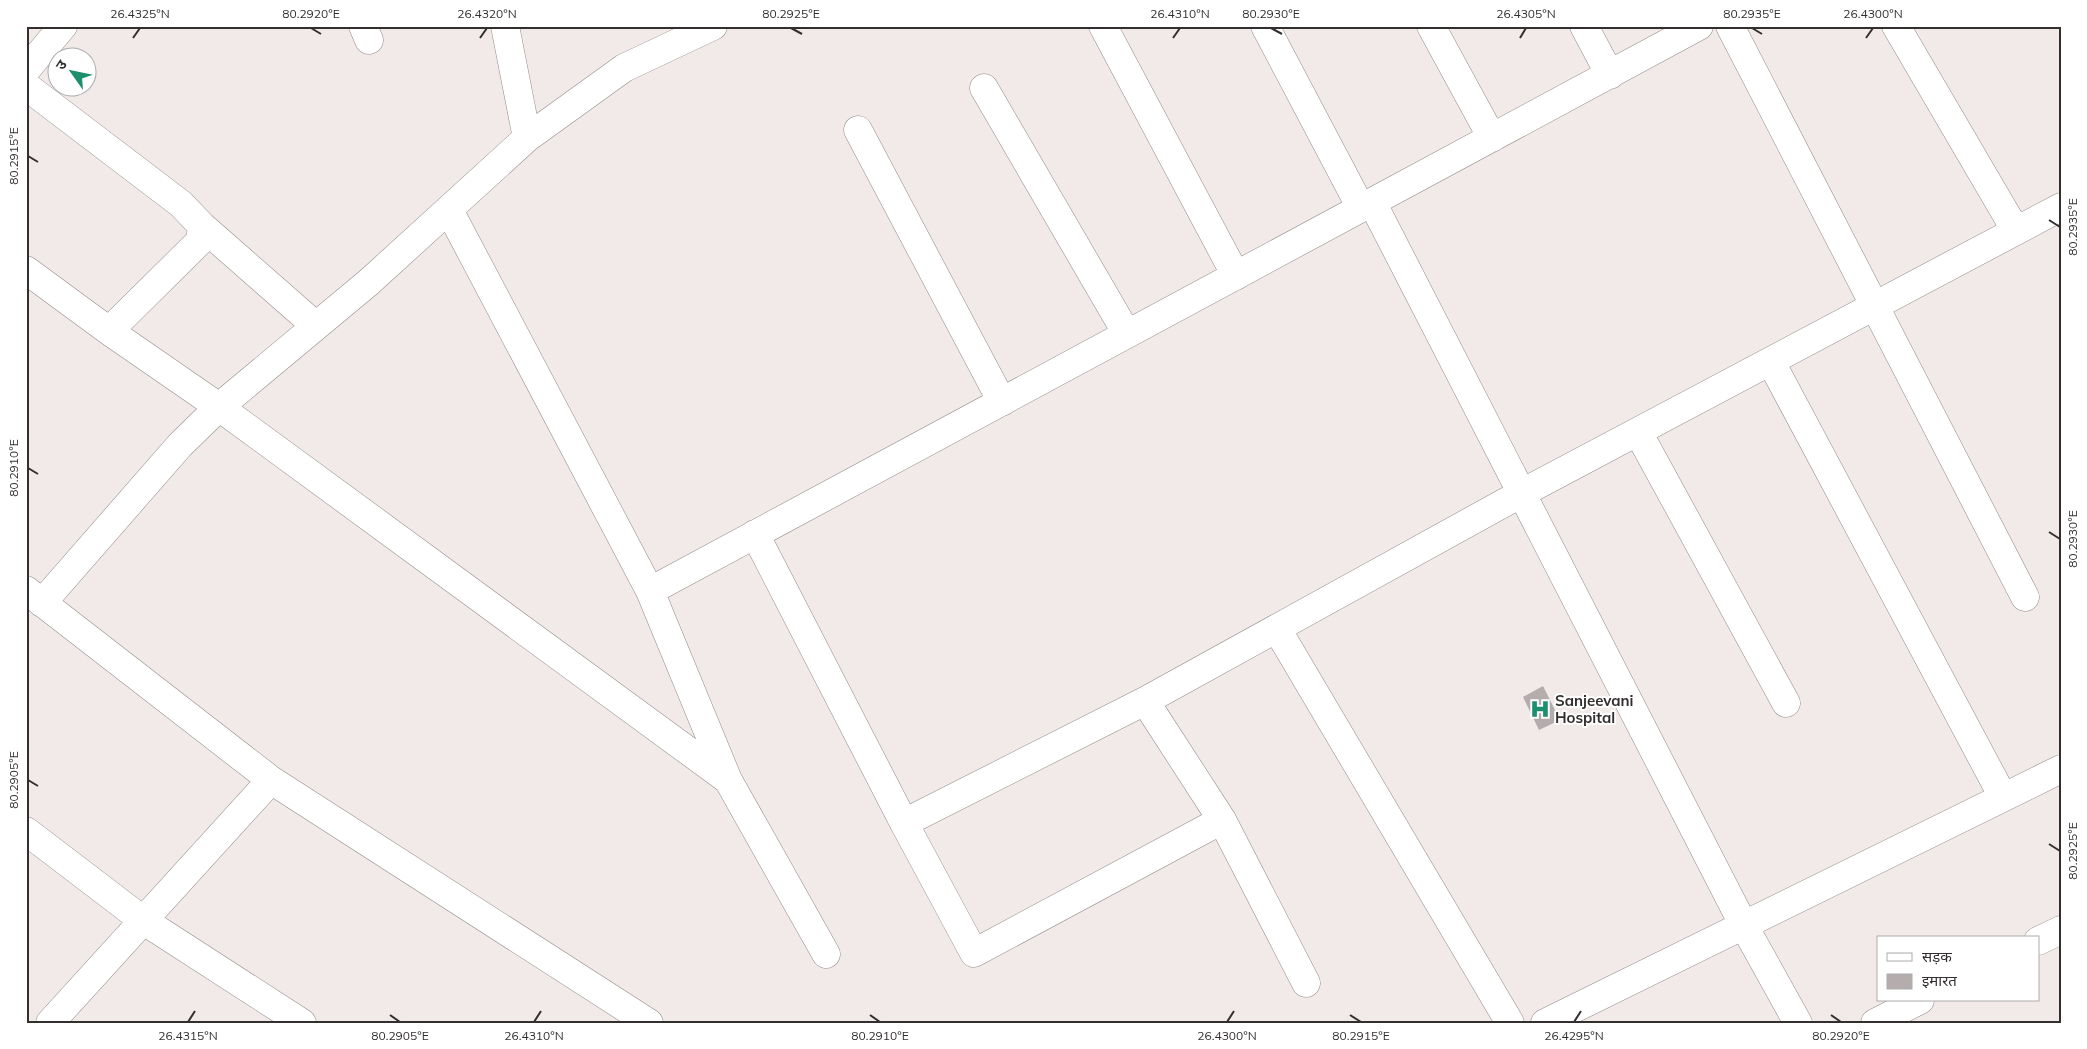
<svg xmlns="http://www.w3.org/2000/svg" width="2087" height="1049" viewBox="0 0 2087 1049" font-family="Mulish,'Noto Sans Devanagari',sans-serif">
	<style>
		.building { fill: #b5adad }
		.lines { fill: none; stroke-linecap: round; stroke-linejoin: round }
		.minor-casing { stroke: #928b8a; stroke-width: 29 }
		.minor { stroke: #fff; stroke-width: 28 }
		.ticks { fill: none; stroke: #332f2f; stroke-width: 2 }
		.labels { text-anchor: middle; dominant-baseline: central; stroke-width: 4; stroke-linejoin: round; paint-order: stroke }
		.poi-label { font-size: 15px; font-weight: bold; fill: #332f2f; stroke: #fff; text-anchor: start }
		.neatline { fill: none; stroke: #332f2f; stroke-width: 2 }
		.ticks-label { font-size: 12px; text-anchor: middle; fill: #332f2f }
	</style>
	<rect width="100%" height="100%" fill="#f2e9e9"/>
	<path class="building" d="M1543 686 1560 720 1539 730 1523 697Z"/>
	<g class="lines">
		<defs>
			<path id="minor" d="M363 26 369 40
				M505 26 527 138
				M1103 26 1236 276
				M1265 26 1361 208
				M1431 26 1492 138
				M1584 26 1610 75
				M1730 26 2025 597
				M1896 26 2016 231
				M26 70 63 26
				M26 86 181 204 202 226 200 241 109 331
				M984 88 1127 334
				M858 130 1002 402
				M1372 202 1743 924 1798 1023
				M449 210 650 591 728 780 826 954
				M202 226 316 326
				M26 270 109 331 219 407 728 780
				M1771 362 2003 797
				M1638 432 1786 703
				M755 534 904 823
				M26 590 271 780 649 1023
				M650 591 1699 26
				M42 603 180 445 219 407 369 282 527 138 624 68 713 26
				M1277 629 1510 1023
				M1145 701 1222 820 1306 983
				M1222 820 974 953 904 823 1145 701 1522 493 2061 207
				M26 831 144 921 302 1023
				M2038 941 2061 930
				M50 1023 271 780
				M1545 1023 2061 769
				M1875 1023 1920 1000"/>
		</defs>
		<use href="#minor" class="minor-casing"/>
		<use href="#minor" class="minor"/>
	</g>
	<path class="ticks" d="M311 28 321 34M791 28 802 34M1271 28 1282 34M1752 28 1762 34M133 38 140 28M480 38 487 28M1173 38 1180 28M1520 38 1526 28M1866 38 1873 28M28 156 38 162M2049 220 2060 227M28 468 38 474M2049 532 2060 539M28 780 38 786M2049 844 2060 851M390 1015 400 1022M870 1015 880 1022M1350 1015 1361 1022M1831 1015 1841 1022M188 1022 195 1011M534 1022 541 1011M1227 1022 1234 1011M1574 1022 1581 1011"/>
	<defs>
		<symbol id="hospital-bare" viewBox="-9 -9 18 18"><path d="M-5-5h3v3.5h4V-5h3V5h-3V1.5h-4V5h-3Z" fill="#1d8e6e" stroke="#fff" stroke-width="2.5" paint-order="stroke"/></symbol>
	</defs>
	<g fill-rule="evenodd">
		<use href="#hospital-bare" x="1526" y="695" width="28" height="28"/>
	</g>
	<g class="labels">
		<g class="poi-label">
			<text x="1555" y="700">Sanjeevani<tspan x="1555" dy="17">Hospital</tspan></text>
		</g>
	</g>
	<rect width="2087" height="1049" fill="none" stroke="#ffffff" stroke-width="55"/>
	<rect x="1877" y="936" width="162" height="65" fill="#ffffff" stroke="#adacac"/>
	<rect x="1887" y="953" width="25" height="8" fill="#ffffff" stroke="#adacac"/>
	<text x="1922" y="962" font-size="15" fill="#332f2f">सड़क</text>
	<rect x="1887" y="974" width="25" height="15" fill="#b5adad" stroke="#adacac"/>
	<text x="1922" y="986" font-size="15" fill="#332f2f">इमारत</text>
	<g transform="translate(72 72) rotate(303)"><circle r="24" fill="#ffffff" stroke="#adacac"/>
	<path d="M0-4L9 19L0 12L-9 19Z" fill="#1d8e6e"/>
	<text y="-8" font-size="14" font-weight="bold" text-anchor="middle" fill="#332f2f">उ</text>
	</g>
	<rect x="28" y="28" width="2032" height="994" class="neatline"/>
	<g class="ticks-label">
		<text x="140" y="18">26.4325°N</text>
		<text x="311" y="18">80.2920°E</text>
		<text x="487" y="18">26.4320°N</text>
		<text x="791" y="18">80.2925°E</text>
		<text x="1180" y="18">26.4310°N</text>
		<text x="1271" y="18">80.2930°E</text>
		<text x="1526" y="18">26.4305°N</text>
		<text x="1752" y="18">80.2935°E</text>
		<text x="1873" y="18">26.4300°N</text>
		<text transform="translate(14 156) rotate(-90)" y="4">80.2915°E</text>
		<text transform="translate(2073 227) rotate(-90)" y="4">80.2935°E</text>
		<text transform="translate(14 468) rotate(-90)" y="4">80.2910°E</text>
		<text transform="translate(2073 539) rotate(-90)" y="4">80.2930°E</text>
		<text transform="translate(14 780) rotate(-90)" y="4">80.2905°E</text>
		<text transform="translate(2073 851) rotate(-90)" y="4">80.2925°E</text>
		<text x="188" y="1040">26.4315°N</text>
		<text x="400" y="1040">80.2905°E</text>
		<text x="534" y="1040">26.4310°N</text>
		<text x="880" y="1040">80.2910°E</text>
		<text x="1227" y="1040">26.4300°N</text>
		<text x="1361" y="1040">80.2915°E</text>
		<text x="1574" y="1040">26.4295°N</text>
		<text x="1841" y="1040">80.2920°E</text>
	</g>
</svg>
